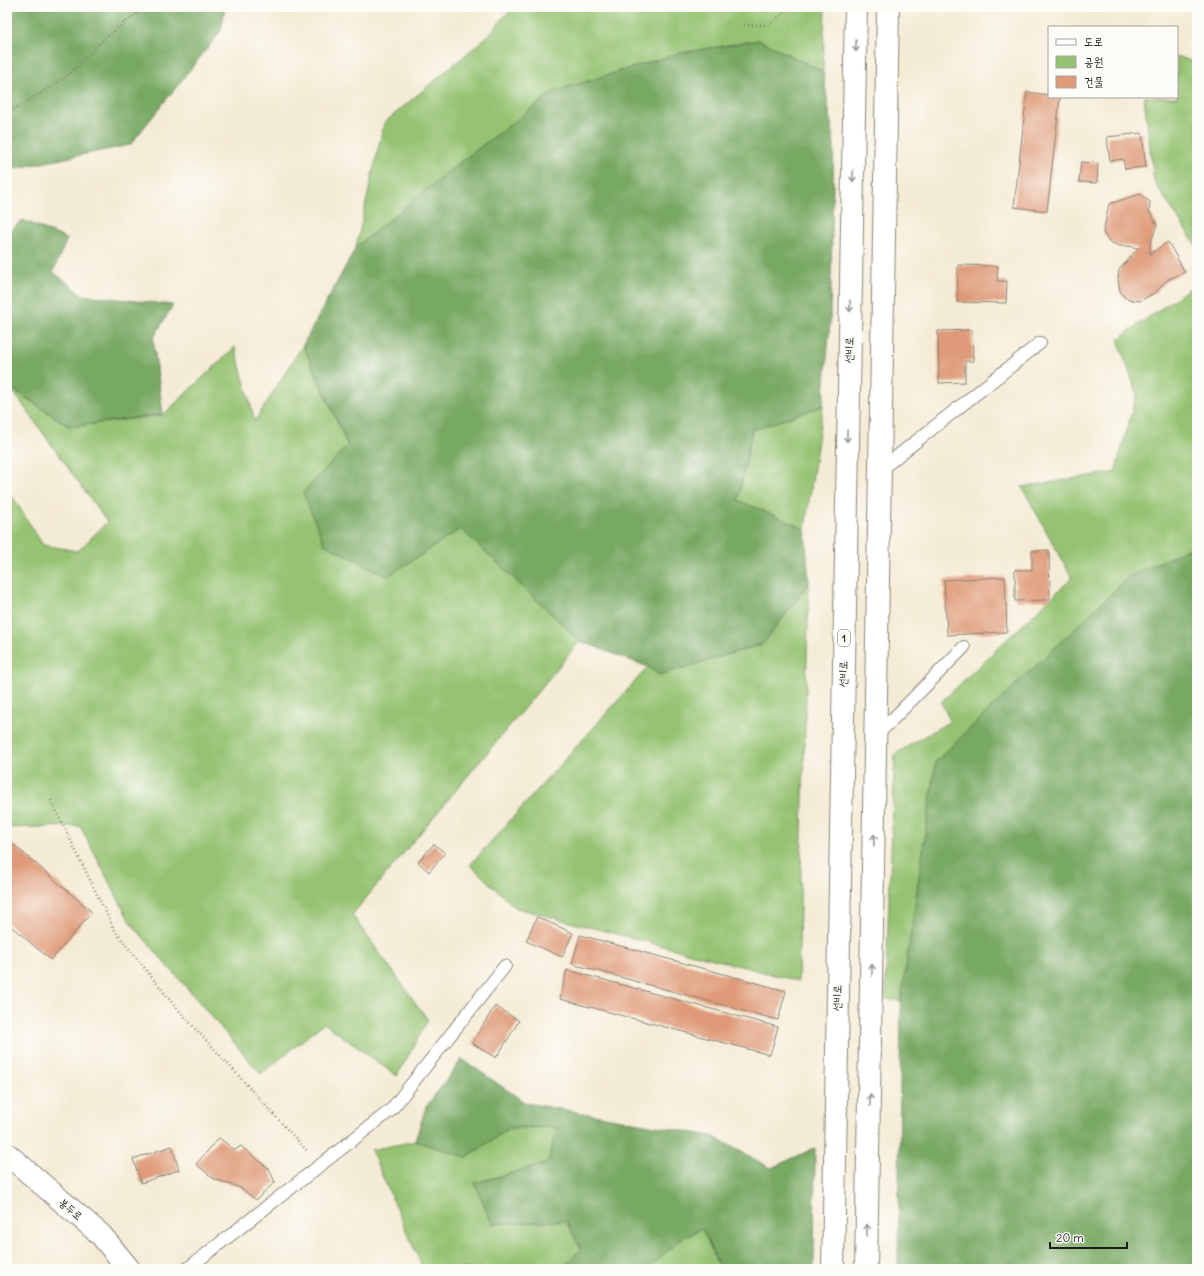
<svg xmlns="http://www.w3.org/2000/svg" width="1204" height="1276" viewBox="0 0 1204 1276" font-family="Delius,'Poor Story',sans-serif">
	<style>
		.green { fill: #95c372; stroke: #587047 }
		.forest { fill: #78a964; stroke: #4a6240 }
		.building { fill: #df9b79 }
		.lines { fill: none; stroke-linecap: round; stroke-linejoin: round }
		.lane-casing { stroke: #888478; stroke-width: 14 }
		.secondary-casing { stroke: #888478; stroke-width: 24 }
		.primary-casing { stroke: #888478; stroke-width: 24 }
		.path { stroke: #888478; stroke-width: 2.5; stroke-dasharray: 1 3; stroke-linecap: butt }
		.lane { stroke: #fff; stroke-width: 12 }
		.secondary { stroke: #fff; stroke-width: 22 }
		.primary { stroke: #fff; stroke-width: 22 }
		.oneway { stroke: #999 }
		.labels { text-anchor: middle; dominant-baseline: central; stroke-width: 3; stroke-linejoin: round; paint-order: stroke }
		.shield { fill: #fdfcf7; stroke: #605f5e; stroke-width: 1 }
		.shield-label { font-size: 10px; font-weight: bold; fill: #1c1c1c }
		.street-label { font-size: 11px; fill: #1c1c1c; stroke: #fdfcf7 }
	</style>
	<rect width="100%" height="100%" fill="#fdfcf7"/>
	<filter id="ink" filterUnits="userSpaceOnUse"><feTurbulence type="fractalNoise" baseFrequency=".025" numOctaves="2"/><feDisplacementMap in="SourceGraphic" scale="8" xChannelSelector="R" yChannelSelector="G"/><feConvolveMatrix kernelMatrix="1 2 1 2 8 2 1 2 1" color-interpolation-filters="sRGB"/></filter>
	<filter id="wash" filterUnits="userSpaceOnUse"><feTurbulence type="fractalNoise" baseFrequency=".012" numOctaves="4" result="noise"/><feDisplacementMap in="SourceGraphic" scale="16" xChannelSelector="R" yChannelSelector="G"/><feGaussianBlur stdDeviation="0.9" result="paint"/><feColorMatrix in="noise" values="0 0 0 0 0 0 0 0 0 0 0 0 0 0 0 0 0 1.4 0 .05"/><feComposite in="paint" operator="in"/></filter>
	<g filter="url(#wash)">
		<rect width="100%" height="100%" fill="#f4ebd4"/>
		<path class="green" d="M512 7H825L823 72 759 40 680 53 555 91 356 247 384 123 489 35Z
			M1177 56 1197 63V247L1154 182 1144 97H1177Z
			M1197 283V545L1130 576 936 761 901 1001 885 999 895 754 950 721 941 702 1072 578 1022 487 1115 472 1137 394 1118 339Z
			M303 345 348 446 303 493 388 576 461 528 580 641 352 915 428 1020 397 1076 324 1023 261 1074 130 922 80 826 7 828V488L43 545 78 551 107 522 10 387 70 427 163 415 235 347 255 421Z
			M823 406 805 529 738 500 752 430Z
			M809 583 798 981 516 908 470 865 648 667 659 675 763 644Z
			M556 1127 549 1163 475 1183 492 1224 566 1221 581 1249 561 1269H423L371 1150 415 1141 467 1157 510 1128Z
			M702 1228 720 1269H648L678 1241Z"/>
		<path class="forest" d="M7 7H225L221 31 130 145 7 170Z
			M759 40 823 72 834 143 830 323 823 406 752 430 738 500 805 529 809 583 763 644 659 675 648 667 580 641 461 529 388 576 325 545 303 493 348 445 303 345 356 247 459 163 555 91 680 53Z
			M23 220 67 239 53 272 83 295 173 305 153 339 163 414 70 427 10 387 7 381V233Z
			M1197 545V1269H898L901 1001 936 761 1130 576Z
			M462 1059 526 1103 712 1136 771 1168 815 1148 814 1266 810 1269H720L702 1228 678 1241 648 1269H561L581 1249 566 1221 492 1224 475 1183 548 1163 556 1127 510 1128 467 1157 415 1141 426 1107Z"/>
		<g id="blocks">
			<path class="building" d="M744 7H769V9L744 10Z
				M1027 92 1049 95V97H1060L1047 211 1014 207Z
				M1142 133 1146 167 1125 169 1123 159 1110 161 1107 137Z
				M1081 162 1098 163 1097 183 1079 182Z
				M1140 194 1150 202 1149 211 1157 225 1150 244V254L1168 242 1185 272 1167 280 1156 292 1140 301 1132 300 1124 297 1120 291 1118 278 1119 270 1138 248 1129 246H1119L1110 242 1103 233 1109 204Z
				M958 265 998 266 997 281H1007L1006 303 957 302Z
				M972 330 973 361H965V382L939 383 938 331Z
				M1049 550 1050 600 1015 601V570H1032V551Z
				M1005 577 1007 632 947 635 944 580Z
				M434 844 445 853 429 872 418 862Z
				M14 845 92 912 51 960 7 923V888L10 885 7 883V853Z
				M537 917 573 933 562 957 526 941Z
				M580 935 786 991 778 1020 572 964Z
				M567 970 778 1027 770 1055 560 999Z
				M495 1006 519 1021 496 1058 472 1043Z
				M219 1138 235 1150 241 1146 269 1169 275 1182 256 1200 241 1188 214 1179 196 1164Z
				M172 1146 179 1170 141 1183 133 1159Z"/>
		</g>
	</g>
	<g filter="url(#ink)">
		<use href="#blocks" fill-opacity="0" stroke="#888478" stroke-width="1"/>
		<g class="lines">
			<defs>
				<path id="lane" d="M880 470 1040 343
					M876 736 964 647
					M187 1269 391 1110 505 966"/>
				<path id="secondary" d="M7 1154 101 1235 129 1269"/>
				<path id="primary" d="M833 1269 856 7
					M866 1269 888 7"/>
			</defs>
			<use href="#lane" class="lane-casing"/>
			<use href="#secondary" class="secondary-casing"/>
			<use href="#primary" class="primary-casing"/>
			<path class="path" d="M744 25H769L790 7
				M7 114 69 75 105 38 145 7
				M51 800 115 931 174 1005 308 1152"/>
			<use href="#lane" class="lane"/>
			<use href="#secondary" class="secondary"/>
			<use href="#primary" class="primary"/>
		</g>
		<defs><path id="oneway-shaft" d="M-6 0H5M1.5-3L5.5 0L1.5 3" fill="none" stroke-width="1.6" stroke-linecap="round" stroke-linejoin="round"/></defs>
		<g class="oneway">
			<use href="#oneway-shaft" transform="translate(856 46) rotate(91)"/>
			<use href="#oneway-shaft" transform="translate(853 176) rotate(91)"/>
			<use href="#oneway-shaft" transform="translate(850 306) rotate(91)"/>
			<use href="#oneway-shaft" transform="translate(847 436) rotate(91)"/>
			<use href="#oneway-shaft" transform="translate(874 840) rotate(-89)"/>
			<use href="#oneway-shaft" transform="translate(872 970) rotate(-89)"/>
			<use href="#oneway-shaft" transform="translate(870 1100) rotate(-89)"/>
			<use href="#oneway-shaft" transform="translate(867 1230) rotate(-89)"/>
		</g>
	</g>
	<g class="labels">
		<rect class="shield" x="838" y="630" width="12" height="16" rx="3"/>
		<g class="shield-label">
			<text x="844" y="638">1</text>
		</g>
		<g class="street-label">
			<text transform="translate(849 350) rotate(-89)">선비로</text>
			<text transform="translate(843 674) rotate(-89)">선비로</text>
			<text transform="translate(837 998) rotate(-89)">선비로</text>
			<text transform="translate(71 1209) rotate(40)">봉두로</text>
		</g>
	</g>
	<rect width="1204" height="1276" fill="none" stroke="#fdfcf7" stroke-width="24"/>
	<rect x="1048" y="26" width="130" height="72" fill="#fdfcf7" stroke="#a3a29f"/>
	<rect x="1056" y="39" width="20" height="6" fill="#ffffff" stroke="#a3a29f"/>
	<text x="1084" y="46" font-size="12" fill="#1c1c1c">도로</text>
	<rect x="1056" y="56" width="20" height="12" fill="#95c372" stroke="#a3a29f"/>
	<text x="1084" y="66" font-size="12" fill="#1c1c1c">공원</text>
	<rect x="1056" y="76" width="20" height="12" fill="#df9b79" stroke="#a3a29f"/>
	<text x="1084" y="86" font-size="12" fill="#1c1c1c">건물</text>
	<path d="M1050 1242v6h77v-6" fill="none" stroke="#1c1c1c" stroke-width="2"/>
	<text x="1056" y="1242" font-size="12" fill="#1c1c1c" stroke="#fdfcf7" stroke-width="3" paint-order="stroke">20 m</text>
</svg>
